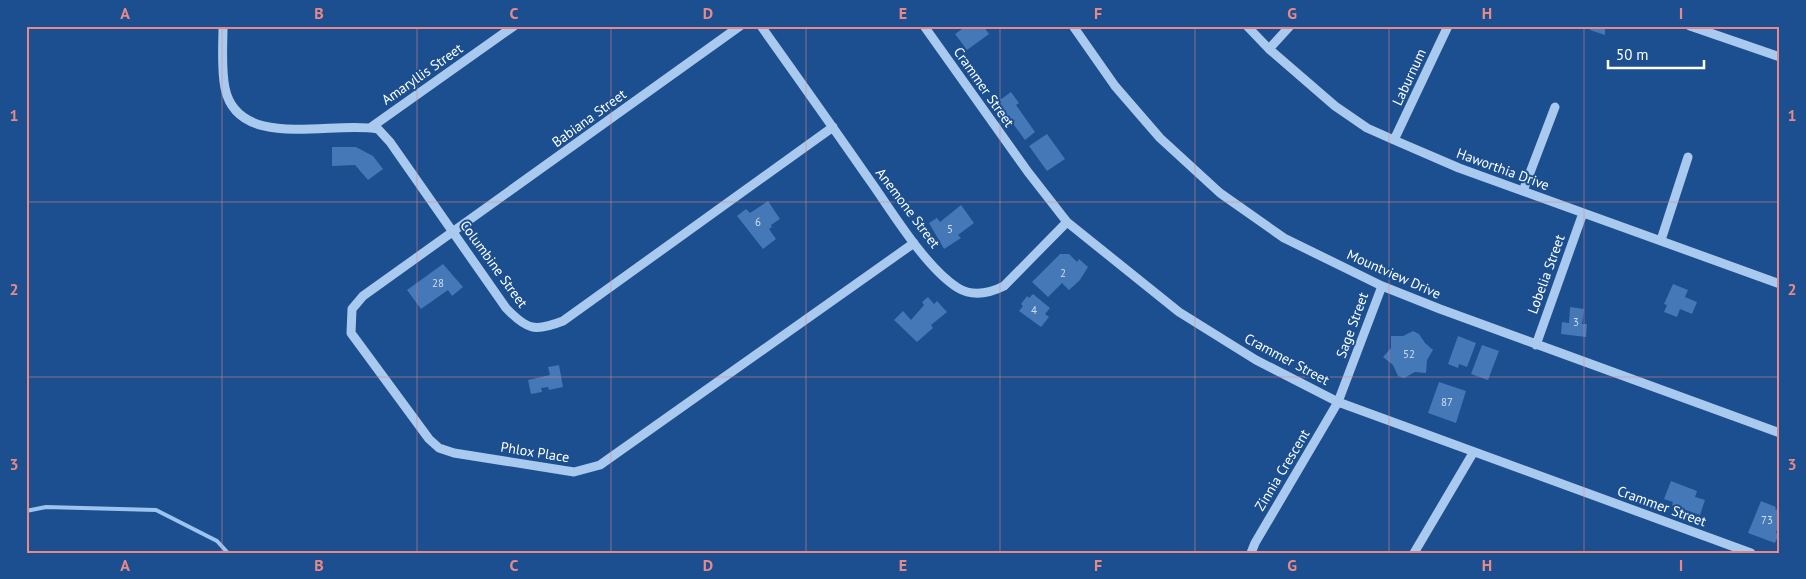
<svg xmlns="http://www.w3.org/2000/svg" width="1806" height="579" viewBox="0 0 1806 579" font-family="'PT Sans',sans-serif">
	<style>
		.lines { fill: none; stroke-linecap: round; stroke-linejoin: round }
		.stream { stroke: #9cc4f0; stroke-width: 4 }
		.building { fill: #4478b7 }
		.minor { stroke: #a9c9ee; stroke-width: 9 }
		.grid { fill: none; stroke: #e88989; stroke-width: 1; stroke-opacity: 0.55 }
		.labels { text-anchor: middle; dominant-baseline: central; stroke-width: 4; stroke-linejoin: round; paint-order: stroke }
		.number-label { font-size: 11px; fill: #d0dded }
		.street-label { font-size: 14px; fill: #fff; stroke: #1b4f8f }
		.neatline { fill: none; stroke: #e88989; stroke-width: 2 }
		.grid-label { font-size: 16px; text-anchor: middle; font-weight: bold; fill: #e88989 }
	</style>
	<rect width="100%" height="100%" fill="#1b4f8f"/>
	<g class="lines">
		<path class="stream" d="M26 511 46 507 156 510 217 541 228 553"/>
	</g>
	<path class="building" d="M959 26H983L989 34 967 50 955 34 962 29Z
		M1591 26H1605V35L1590 30Z
		M1011 92 1019 103 1016 105 1035 132 1025 140 997 102Z
		M1047 134 1065 159 1047 171 1029 146Z
		M332 147H356L373 156 383 169 368 180 355 165 332 166Z
		M768 201 780 219 771 225 772 227 769 229 776 239 763 249 737 216 746 209 750 213Z
		M961 205 974 223 958 235 961 238 944 249 929 223 937 218 940 222Z
		M1060 254H1069L1077 262 1079 259 1088 267 1080 280 1069 290 1062 283 1048 297 1032 282Z
		M443 264 463 287 452 296 448 290 421 309 407 290Z
		M1673 284 1688 290 1685 297 1697 302 1692 314 1680 309 1677 317 1664 312 1667 305 1664 304Z
		M1033 294 1050 308 1045 314 1049 317 1041 327 1019 311 1023 306 1021 304 1027 296 1029 298Z
		M928 297 934 304 937 301 947 312 931 325 933 328 917 342 894 320 903 311 911 320 924 305 922 302Z
		M1570 307 1584 309 1582 324H1587L1586 337 1561 334 1562 322 1569 323Z
		M1413 331 1419 334 1425 343 1433 350 1427 360 1426 373 1415 372 1404 378 1398 376 1393 365 1383 357 1391 348V336H1403Z
		M1458 336 1476 343 1467 367 1459 364 1458 368 1448 364Z
		M1482 345 1499 351 1488 380 1471 374Z
		M559 365 563 387 549 390 548 387 541 388 542 392 531 394 528 380 550 375 548 367Z
		M1439 382 1466 391 1456 423 1428 413Z
		M1671 481 1697 491 1695 497 1705 500 1700 515 1672 505 1673 502 1664 499Z
		M1761 501 1776 507 1775 509 1780 511V530L1777 529 1776 533 1779 534 1775 543 1748 533Z"/>
	<g class="lines">
		<path class="minor" d="M223 26C223 46 221 68 225 88 238 152 333 120 378 129L390 142 506 308C527 330 535 332 563 321L833 127
			M740 26 363 296 352 309 351 333 429 439 439 448 454 453 574 472 600 465 914 243
			M761 26C798 78 835 130 871 182 893 213 926 268 958 288 973 297 990 293 1004 286L1067 222
			M924 26 1028 172 1067 222 1179 312 1256 360 1338 402 1751 553
			M1073 26 1115 86 1160 138 1220 193 1284 238 1382 286 1440 309 1780 433
			M1247 26 1269 49 1335 106 1367 128 1394 140 1459 168 1780 284
			M1690 26 1780 57
			M1269 49 1290 26
			M370 128 514 26
			M1394 140 1448 26
			M1523 191 1555 107
			M1661 240 1688 157
			M1536 345 1583 213
			M1251 553 1255 543 1338 402 1382 286
			M1414 553 1473 453"/>
	</g>
	<path class="grid" d="M222 26V553M417 26V553M611 26V553M806 26V553M1000 26V553M1195 26V553M1389 26V553M1584 26V553M26 202H1780M26 377H1780"/>
	<g class="labels">
		<g class="number-label">
			<text x="758" y="222">6</text>
			<text x="950" y="229">5</text>
			<text x="1063" y="273">2</text>
			<text x="438" y="283">28</text>
			<text x="1034" y="310">4</text>
			<text x="1576" y="322">3</text>
			<text x="1409" y="354">52</text>
			<text x="1447" y="402">87</text>
			<text x="1767" y="520">73</text>
		</g>
		<g class="street-label">
			<text transform="translate(422 74) rotate(-35)">Amaryllis Street</text>
			<text transform="translate(1409 77) rotate(-65)">Laburnum</text>
			<text transform="translate(984 87) rotate(55)">Crammer Street</text>
			<text transform="translate(589 118) rotate(-36)">Babiana Street</text>
			<text transform="translate(1503 169) rotate(20)">Haworthia Drive</text>
			<text transform="translate(908 208) rotate(53)">Anemone Street</text>
			<text transform="translate(494 264) rotate(54)">Columbine Street</text>
			<text transform="translate(1394 274) rotate(24)">Mountview Drive</text>
			<text transform="translate(1546 274) rotate(-70)">Lobelia Street</text>
			<text transform="translate(1352 325) rotate(-70)">Sage Street</text>
			<text transform="translate(1287 359) rotate(28)">Crammer Street</text>
			<text transform="translate(535 452) rotate(9)">Phlox Place</text>
			<text transform="translate(1282 470) rotate(-59)">Zinnia Crescent</text>
			<text transform="translate(1662 506) rotate(20)">Crammer Street</text>
		</g>
	</g>
	<rect width="1806" height="579" fill="none" stroke="#1b4f8f" stroke-width="55"/>
	<path d="M1608 60v8h96v-8" fill="none" stroke="#ffffff" stroke-width="2.5"/>
	<text x="1616" y="60" font-size="15" fill="#ffffff" stroke="#1b4f8f" stroke-width="4" paint-order="stroke">50 m</text>
	<rect x="28" y="28" width="1750" height="524" class="neatline"/>
	<g class="grid-label">
		<text x="125" y="19">A</text>
		<text x="319" y="19">B</text>
		<text x="514" y="19">C</text>
		<text x="708" y="19">D</text>
		<text x="903" y="19">E</text>
		<text x="1098" y="19">F</text>
		<text x="1292" y="19">G</text>
		<text x="1487" y="19">H</text>
		<text x="1681" y="19">I</text>
		<text x="14" y="121">1</text>
		<text x="1792" y="121">1</text>
		<text x="14" y="295">2</text>
		<text x="1792" y="295">2</text>
		<text x="14" y="470">3</text>
		<text x="1792" y="470">3</text>
		<text x="125" y="571">A</text>
		<text x="319" y="571">B</text>
		<text x="514" y="571">C</text>
		<text x="708" y="571">D</text>
		<text x="903" y="571">E</text>
		<text x="1098" y="571">F</text>
		<text x="1292" y="571">G</text>
		<text x="1487" y="571">H</text>
		<text x="1681" y="571">I</text>
	</g>
</svg>
